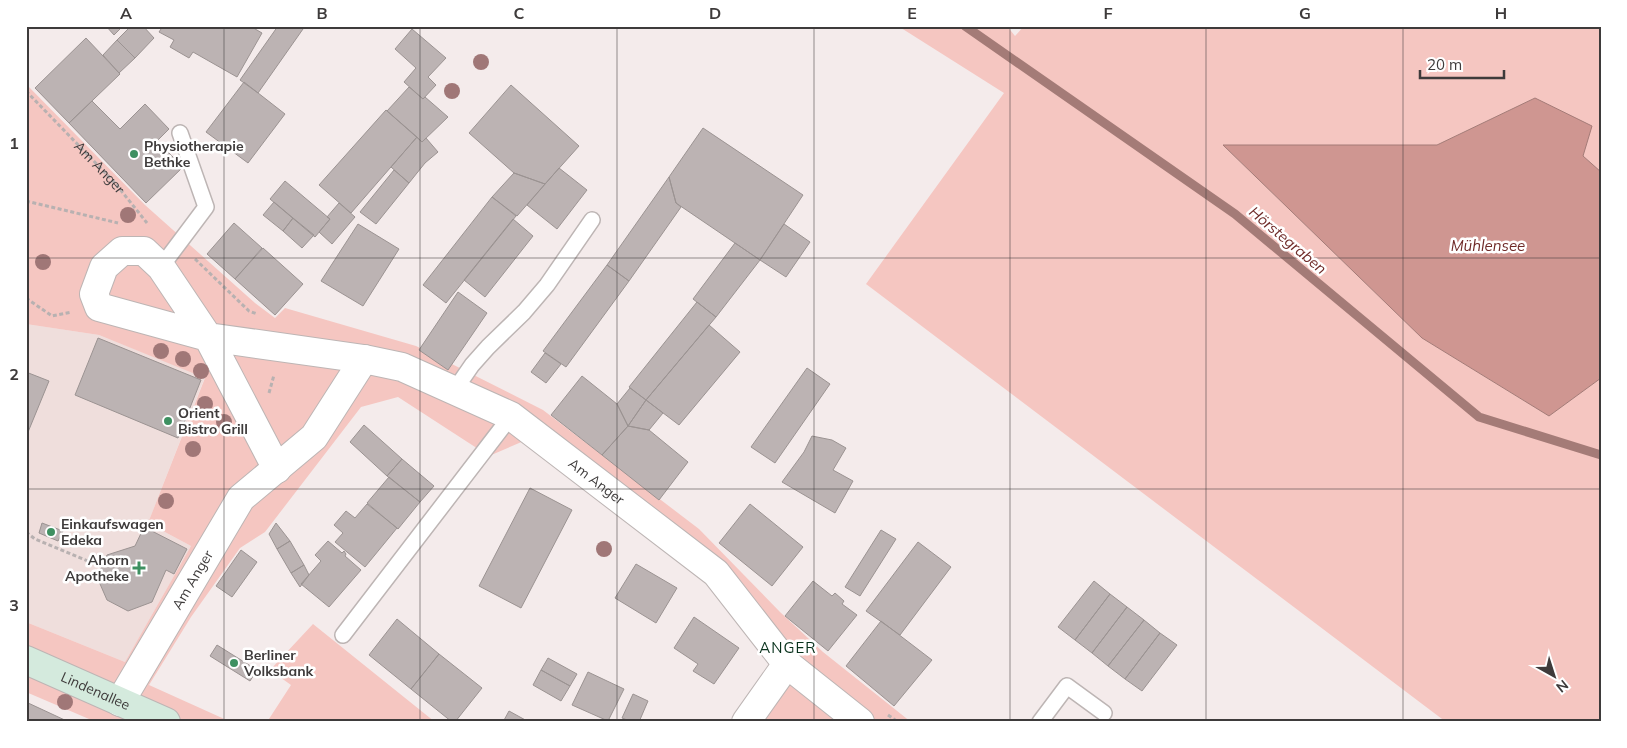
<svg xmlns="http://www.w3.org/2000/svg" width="1627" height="748" viewBox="0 0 1627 748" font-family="Mulish,sans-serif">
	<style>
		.built { fill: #efdedc }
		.green { fill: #f5c6c1 }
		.water { fill: #cf9691; stroke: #a47b77 }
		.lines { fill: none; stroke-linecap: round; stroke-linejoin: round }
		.stream { stroke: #a47b77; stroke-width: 9 }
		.building { fill: #bcb3b3; stroke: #9b9392 }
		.lane-casing { stroke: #bdb5b4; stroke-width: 18 }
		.street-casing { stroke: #bdb5b4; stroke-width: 30 }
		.secondary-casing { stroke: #bdb5b4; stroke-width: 30 }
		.path { stroke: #b8b1b1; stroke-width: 3; stroke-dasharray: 4 2.5; stroke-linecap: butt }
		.lane { stroke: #fff; stroke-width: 15 }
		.street { stroke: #fff; stroke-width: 28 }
		.secondary { stroke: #d4eadd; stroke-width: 28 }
		.tree { fill: #a07777 }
		.grid { fill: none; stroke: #3e3b3b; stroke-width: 1; stroke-opacity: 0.55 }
		.poi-dot { fill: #3e9061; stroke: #fff; stroke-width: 2 }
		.labels { text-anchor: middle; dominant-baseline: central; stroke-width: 5; stroke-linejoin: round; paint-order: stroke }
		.poi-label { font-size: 14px; font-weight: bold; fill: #3e3b3b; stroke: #fff; text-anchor: start }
		.street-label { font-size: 14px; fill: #3e3b3b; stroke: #fff }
		.water-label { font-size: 15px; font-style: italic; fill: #6f2a28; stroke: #fff }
		.neighbourhood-label { font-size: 15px; letter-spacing: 1px; fill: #08321c; stroke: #fff }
		.neatline { fill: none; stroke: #3e3b3b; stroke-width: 2 }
		.grid-label { font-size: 16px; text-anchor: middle; font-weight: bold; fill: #3e3b3b }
	</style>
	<rect width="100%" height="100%" fill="#f4ebeb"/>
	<path class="built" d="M26 324 99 335 205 377 148 523 191 546 125 662 26 622Z"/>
	<path class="green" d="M898 26H1007L1015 36 1024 26H1601V172L1583 156 1535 98 1437 145 1224 146 1422 338 1549 416 1601 378V722H1446L866 284 1004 93Z
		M26 84 145 205 255 303 275 318 285 308 416 346 543 410 699 529 780 612 823 652 911 722H760L786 684 702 575 526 440 489 456 398 397 361 407 265 532 240 548 191 617 149 685 231 722H96L26 692V622L125 662 191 546 148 523 205 378 99 335 26 324Z
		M313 624 435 722H267L291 685 270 670Z"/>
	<path class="water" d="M1535 98 1592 126 1583 156 1601 172V378L1549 416 1422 338 1223 145H1437Z"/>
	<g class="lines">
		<path class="stream" d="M965 26 1235 214 1479 417 1601 455"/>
	</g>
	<path class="building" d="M106 26H123L114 35Z
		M131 26H143L154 38 135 58 117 40Z
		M163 26H250L262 33 237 77 193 52 189 58 170 47 174 40 159 32Z
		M278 26H300L303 29 258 93 240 80Z
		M412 29 446 58 428 77 436 85 423 99 404 82 416 68 395 49Z
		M86 38 120 74 69 123 35 88Z
		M117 40 135 58 119 73 103 55Z
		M244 82 285 114 248 163 206 132Z
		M511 85 579 146 545 184 514 173 469 133Z
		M409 87 423 99 425 97 448 117 422 142 387 111Z
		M92 101 120 129 145 104 169 129 157 141 183 167 146 203 69 123Z
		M386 110 417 137 351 213 319 185Z
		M703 128 803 195 760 260 676 203 669 177Z
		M417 137 422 142 426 138 438 152 425 163 409 183 391 167Z
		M559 168 587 190 557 229 527 205Z
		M394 170 409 183 376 224 360 212Z
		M514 173 545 184 517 216 492 197Z
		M669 177 676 203 681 207 629 281 607 265Z
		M285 181 330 219 315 237 270 199Z
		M492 197 516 216 446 303 423 285Z
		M274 202 293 218 283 231 263 215Z
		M339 203 355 217 332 244 319 232 330 219 327 217Z
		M293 218 314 235 302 248 283 231Z
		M513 219 533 236 485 297 464 280Z
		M234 223 262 248 235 279 207 254Z
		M358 224 399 249 363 306 321 281Z
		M784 224 810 242 786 277 760 260Z
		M735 243 760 260 716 317 693 299Z
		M263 248 303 284 275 315 235 279Z
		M607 265 629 281 566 367 543 351Z
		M458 292 487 313 448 370 419 350Z
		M697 302 716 317 646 400 629 387Z
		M709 325 740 352 679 425 646 400Z
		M98 338 201 380 178 438 75 395Z
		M545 353 561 364 546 383 531 372Z
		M807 368 830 384 775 463 751 447Z
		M26 372 49 381 26 437Z
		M582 376 617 404 628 426 602 455 551 415Z
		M630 388 646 400 628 426 617 404Z
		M646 400 663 413 649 430 628 426Z
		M364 425 402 459 387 476 350 442Z
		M628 426 649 430 688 462 659 500 602 455Z
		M812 436 832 440 846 448 833 470 853 481 835 513 782 482 804 452Z
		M402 459 434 486 420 502 387 476Z
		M389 477 420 502 398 529 367 503Z
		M530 488 572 510 521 608 479 586Z
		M367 504 397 528 365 567 335 542 343 533 334 525 346 511 355 518Z
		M750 504 803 547 772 586 719 543Z
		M42 523 63 531 58 541 39 533Z
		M276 523 290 541 277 549 269 534Z
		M144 527 187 549 174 574 166 570 152 602 128 611 107 600 97 577 107 555 135 546Z
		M881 530 896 539 860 596 845 587Z
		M290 541 304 565 291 573 277 549Z
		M328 541 342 553 344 551 346 554 345 556 361 570 329 607 301 584 321 561 315 555Z
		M918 542 951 567 900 635 866 611Z
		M241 550 257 562 232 597 216 586Z
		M636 564 677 588 656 623 615 598Z
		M304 565 309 575 300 587 291 573Z
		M813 581 832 596 835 593 844 601 842 604 857 615 828 651 785 616Z
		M1094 581 1110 594 1075 640 1058 627Z
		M1110 594 1127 607 1092 653 1075 640Z
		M1127 607 1144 620 1108 666 1092 653Z
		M694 617 739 648 714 684 693 671 698 664 674 648Z
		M397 619 439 654 411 689 369 655Z
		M1144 620 1160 633 1125 679 1108 666Z
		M881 621 932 660 894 706 846 666Z
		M1160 633 1177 645 1142 691 1125 679Z
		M217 645 257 670 250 681 210 656Z
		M439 654 482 688 455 722H452L411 689Z
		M548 658 577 674 570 686 541 670Z
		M541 670 570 686 561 701 533 685Z
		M588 672 624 689 608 721 572 705Z
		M633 694 648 701 639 722H632L622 718Z
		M26 702 69 722H26Z
		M509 711 529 722H503Z"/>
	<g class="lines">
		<defs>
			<path id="lane" d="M161 267 206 207 180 133
				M454 391 472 365 488 347 524 312 547 285 592 220
				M343 635 511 416
				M1040 722 1067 686 1104 713"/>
			<g id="street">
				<path id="s2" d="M277 469 208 337 161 267 144 251H122L104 267 94 294 99 307 208 337 364 359 402 367 511 416 716 573 787 664 860 722"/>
				<path id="s3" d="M120 702 241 498 314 437 364 359"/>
				<path d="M746 722 787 664"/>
			</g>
			<g id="secondary">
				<path id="s4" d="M26 660 166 722"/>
			</g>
		</defs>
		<use href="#lane" class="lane-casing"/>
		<use href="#street" class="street-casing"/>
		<use href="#secondary" class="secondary-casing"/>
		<g class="path">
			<path id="s1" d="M26 91 115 183 147 223"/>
			<path d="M26 201 118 223"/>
			<path d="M195 259 249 311 257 314"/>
			<path d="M26 298 52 316 72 312"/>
			<path d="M269 393 274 375"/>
			<path d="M26 532 35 539 102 567"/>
			<path d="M888 715 898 722"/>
		</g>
		<use href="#lane" class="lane"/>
		<use href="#street" class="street"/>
		<use href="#secondary" class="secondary"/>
	</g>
	<g class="tree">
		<circle cx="481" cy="62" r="8"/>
		<circle cx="452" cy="91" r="8"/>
		<circle cx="128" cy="215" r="8"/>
		<circle cx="43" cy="262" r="8"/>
		<circle cx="161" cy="351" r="8"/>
		<circle cx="183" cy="359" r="8"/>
		<circle cx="201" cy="371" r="8"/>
		<circle cx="205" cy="404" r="8"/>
		<circle cx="224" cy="422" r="8"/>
		<circle cx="193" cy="449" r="8"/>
		<circle cx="166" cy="501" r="8"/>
		<circle cx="604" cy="549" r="8"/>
		<circle cx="65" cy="702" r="8"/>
	</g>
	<path class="grid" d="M224 26V722M420 26V722M617 26V722M814 26V722M1010 26V722M1206 26V722M1403 26V722M26 258H1601M26 489H1601"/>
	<g class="poi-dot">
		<circle cx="134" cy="154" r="5"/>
		<circle cx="168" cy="421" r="5"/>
		<circle cx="51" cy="532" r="5"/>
		<path d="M136.5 560.5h5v5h5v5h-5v5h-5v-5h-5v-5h5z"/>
		<circle cx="234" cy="663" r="5"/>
	</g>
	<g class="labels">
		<g class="poi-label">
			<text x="144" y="146">Physiotherapie<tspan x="144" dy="16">Bethke</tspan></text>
			<text x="178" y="413">Orient<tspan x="178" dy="16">Bistro Grill</tspan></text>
			<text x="61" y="524">Einkaufswagen<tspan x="61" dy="16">Edeka</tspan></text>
			<text x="129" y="560" text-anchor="end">Ahorn<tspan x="129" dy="16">Apotheke</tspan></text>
			<text x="244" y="655">Berliner<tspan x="244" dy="16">Volksbank</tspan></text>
		</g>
		<g class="street-label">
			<text stroke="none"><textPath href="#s1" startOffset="106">Am Anger</textPath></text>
			<text stroke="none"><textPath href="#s2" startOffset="882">Am Anger</textPath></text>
			<text stroke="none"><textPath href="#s3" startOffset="142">Am Anger</textPath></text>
			<text stroke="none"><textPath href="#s4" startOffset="76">Lindenallee</textPath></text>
		</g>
		<g class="water-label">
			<text transform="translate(1288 240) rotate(40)">Hörstegraben</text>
			<text x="1488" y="245">Mühlensee</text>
		</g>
		<g class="neighbourhood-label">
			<text x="788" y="647">ANGER</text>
		</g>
	</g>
	<rect width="1627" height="748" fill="none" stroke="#ffffff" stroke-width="55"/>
	<g transform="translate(1554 676) rotate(141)" stroke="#ffffff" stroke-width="4" paint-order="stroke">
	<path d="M0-4L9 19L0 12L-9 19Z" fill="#3e3b3b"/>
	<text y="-8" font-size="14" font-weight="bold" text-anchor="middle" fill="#3e3b3b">N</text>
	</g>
	<path d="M1420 70v8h84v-8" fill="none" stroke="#3e3b3b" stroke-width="2.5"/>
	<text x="1427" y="70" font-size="15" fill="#3e3b3b" stroke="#ffffff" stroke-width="4" paint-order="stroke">20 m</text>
	<rect x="28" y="28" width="1572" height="692" class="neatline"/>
	<g class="grid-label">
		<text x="126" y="19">A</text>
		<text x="322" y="19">B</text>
		<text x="519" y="19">C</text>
		<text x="715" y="19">D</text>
		<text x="912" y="19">E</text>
		<text x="1108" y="19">F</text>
		<text x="1305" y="19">G</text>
		<text x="1501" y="19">H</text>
		<text x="14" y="149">1</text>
		<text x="14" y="380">2</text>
		<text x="14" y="611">3</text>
	</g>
</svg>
